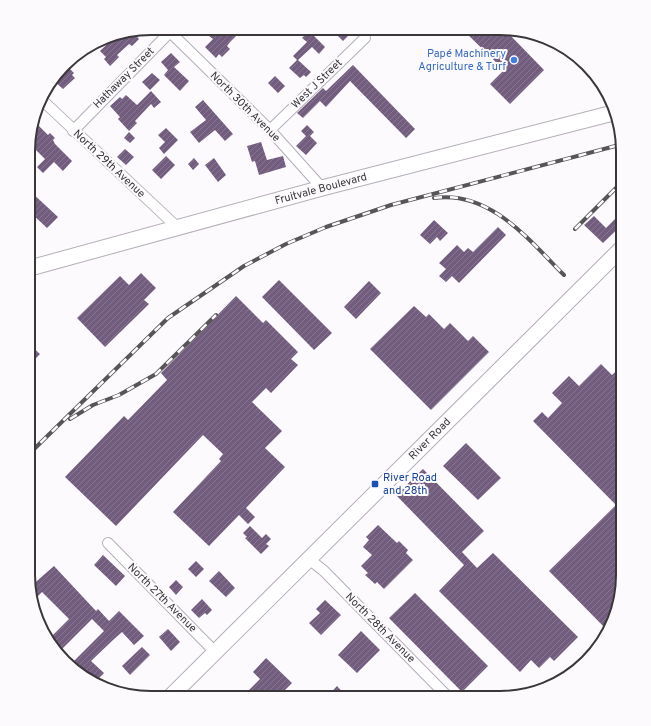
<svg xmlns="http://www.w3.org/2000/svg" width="651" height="726" viewBox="0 0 651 726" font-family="Overpass,sans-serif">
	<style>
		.building { fill: url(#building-hatch) }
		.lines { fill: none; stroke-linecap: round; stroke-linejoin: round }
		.street-casing { stroke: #b4afb8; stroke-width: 12 }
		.secondary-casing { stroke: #b4afb8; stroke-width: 17 }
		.street { stroke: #fff; stroke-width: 10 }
		.secondary { stroke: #fff; stroke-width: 15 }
		.rail-casing { stroke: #585559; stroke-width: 4 }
		.rail { stroke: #fdfafe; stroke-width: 2.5; stroke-dasharray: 8; stroke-linecap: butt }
		.shop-dot { fill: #3f7fe0; stroke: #fdfafe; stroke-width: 1.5 }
		.transit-dot { fill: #1a4fb4; stroke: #fdfafe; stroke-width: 1.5 }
		.labels { text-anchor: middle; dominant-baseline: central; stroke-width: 4; stroke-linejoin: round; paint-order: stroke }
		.shop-label { font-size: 11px; fill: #366cbe; stroke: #fdfafe; text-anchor: end }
		.street-label { font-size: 11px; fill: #3a373b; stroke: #fdfafe }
		.transit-label { font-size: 11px; fill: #164399; stroke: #fdfafe; text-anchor: start }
		.rim { fill: none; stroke: #3a373b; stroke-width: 2 }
	</style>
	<defs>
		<pattern id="building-hatch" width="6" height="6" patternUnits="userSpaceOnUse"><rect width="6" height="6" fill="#725d7e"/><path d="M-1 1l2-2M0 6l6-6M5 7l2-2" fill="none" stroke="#867690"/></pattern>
	</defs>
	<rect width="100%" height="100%" fill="#fdfafe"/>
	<path class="building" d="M216 28H244L230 42 227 46 230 49 222 57 219 54 216 58 205 47 213 39 209 36Z
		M337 29H355L343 41 334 32Z
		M462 29H504L544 70 510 104 490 84 504 70Z
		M132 31 139 39 132 46 129 44 117 55 119 57 110 66 104 59 106 57 100 51 119 33Z
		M309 31 325 47 319 54 312 47 298 60 311 72 306 77 304 75 300 78 289 68 297 60 293 56 307 42 302 38Z
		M171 53 180 62 174 67 189 81 180 91 164 75 168 70 161 62Z
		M353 65 415 129 406 138 350 81 326 107 320 101 303 118 297 113 323 88 326 91Z
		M68 67 74 73 72 75 75 78 63 89 54 81Z
		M152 73 160 80 150 90 142 82Z
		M275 76 285 86 278 93 268 83Z
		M151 91 161 102 154 108 151 104 135 121 137 123 129 131 118 119 120 117 110 106 120 97 122 99 126 95 137 105Z
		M203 100 233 134 225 141 215 130 199 143 190 132 206 120 195 107Z
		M33 120 48 135 50 133 55 138 53 140 55 144 72 161 63 171 54 162 43 173 37 167 45 159 30 144V127Z
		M307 125 314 132 310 136 317 143 306 155 296 146 306 136 301 131Z
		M166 128 178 140 164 154 159 148 165 142 158 135Z
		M129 132 135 138 130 143 124 138Z
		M261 142 267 160 283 156 286 167 259 175 255 161 252 162 247 146Z
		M125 149 134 157 126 165 117 157Z
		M166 156 175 165 161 179 152 170Z
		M194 158 199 164 193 170 188 164Z
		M214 158 226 175 218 182 205 165Z
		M30 191 58 217 47 228 30 212Z
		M623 211V224L603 243 584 225 594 216 606 228Z
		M434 220 448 233 440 241 437 237 430 244 420 235Z
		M498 227 506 235 459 283 452 276 446 282 439 276 446 269 439 263 457 245 464 252 468 248 473 252Z
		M141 273 156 288 144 300 149 304 105 347 77 318 120 276 129 285Z
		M279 280 332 333 314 350 262 297Z
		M369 281 381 293 356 319 344 307Z
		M236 296 263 323 266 320 298 352 291 359 298 365 271 393 266 388 252 402 282 431 265 448 285 467 246 508 255 517 248 524 239 515 209 546 173 512 221 461 219 459 223 454 203 435 116 526 65 477 124 416 128 420 167 380 161 373Z
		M414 306 426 317 429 314 444 329 450 323 468 341 473 336 489 352 431 410 370 349Z
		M29 344 40 354 29 365Z
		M601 364 612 375 623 365V583L608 631 549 571 616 505 533 421 542 412 548 418 562 403 552 393 569 376 579 386Z
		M466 443 501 478 478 500 443 466Z
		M423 469 484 531 462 552 477 568 493 553 578 637 554 661 550 657 539 668 531 660 520 672 439 591 464 565 396 495Z
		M378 525 397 543 399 541 408 550 406 553 413 560 384 589 377 582 375 584 365 575 368 573 361 566 372 555 363 547 369 540 366 537Z
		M250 526 262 538 266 534 271 539 266 544 269 546 261 554 245 538 247 537 243 533Z
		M103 555 125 576 116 586 94 565Z
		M196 561 204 569 196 577 188 569Z
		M54 566 96 611 98 609 109 621 119 611 144 636 134 645 122 632 113 640 91 661 104 673 94 683 89 681 71 664 104 631 92 619 59 652 49 643 48 640 69 619 42 592 34 600 30 587Z
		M219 571 235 588 226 597 209 581Z
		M176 580 183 587 176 595 169 587Z
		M415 593 488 666 462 692 389 618Z
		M202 599 212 610 207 615 205 613 199 618 191 610Z
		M325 600 341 615 321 635 309 623 320 613 316 609Z
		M168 629 180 642 171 651 159 637Z
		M361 631 380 650 357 673 338 655Z
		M142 647 150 655 130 675 122 666Z
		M266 658 292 683 277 698H241L260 679 253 672Z
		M337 686 348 698H326Z"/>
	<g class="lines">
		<defs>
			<path id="street" d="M166 28 270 130 322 188
				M41 99 178 228
				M270 130 365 38
				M73 131 170 32 178 28
				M108 543 215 652
				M309 559 324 571 449 698"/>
			<path id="secondary" d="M30 268 322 188 613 113
				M169 698 623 247"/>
		</defs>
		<use href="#street" class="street-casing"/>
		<use href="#secondary" class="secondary-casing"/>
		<use href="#street" class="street"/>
		<use href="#secondary" class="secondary"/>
		<defs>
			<path id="rail" d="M434 198C490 190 529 240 564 275
				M575 229 623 181
				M70 419 93 405 119 395 156 374 216 315
				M29 454 168 318 244 266 286 244 326 227 391 205 623 144"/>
		</defs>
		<use href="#rail" class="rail-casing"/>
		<use href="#rail" class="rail"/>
	</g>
	<circle class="shop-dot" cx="514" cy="60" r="4"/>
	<rect class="transit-dot" x="371" y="480" width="8" height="8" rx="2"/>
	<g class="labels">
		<g class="shop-label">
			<text x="506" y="54">Papé Machinery<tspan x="506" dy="13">Agriculture &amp; Turf</tspan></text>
		</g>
		<g class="street-label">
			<text transform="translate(124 78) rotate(-45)">Hathaway Street</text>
			<text transform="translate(317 84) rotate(-44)">West J Street</text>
			<text transform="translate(245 107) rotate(45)">North 30th Avenue</text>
			<text transform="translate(109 164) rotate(43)">North 29th Avenue</text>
			<text transform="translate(321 189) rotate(-15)">Fruitvale Boulevard</text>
			<text transform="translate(430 439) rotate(-45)">River Road</text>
			<text transform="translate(162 598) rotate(45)">North 27th Avenue</text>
			<text transform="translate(380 628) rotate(45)">North 28th Avenue</text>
		</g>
		<g class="transit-label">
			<text x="383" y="478">River Road<tspan x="383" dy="13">and 28th</tspan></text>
		</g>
	</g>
	<path d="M0 0H651V726H0ZM151 35H500A116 116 0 0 1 616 151V575A116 116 0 0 1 500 691H151A116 116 0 0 1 35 575V151A116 116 0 0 1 151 35Z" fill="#fdfafe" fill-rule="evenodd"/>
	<path class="rim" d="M151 35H500A116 116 0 0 1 616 151V575A116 116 0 0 1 500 691H151A116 116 0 0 1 35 575V151A116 116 0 0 1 151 35Z"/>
</svg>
